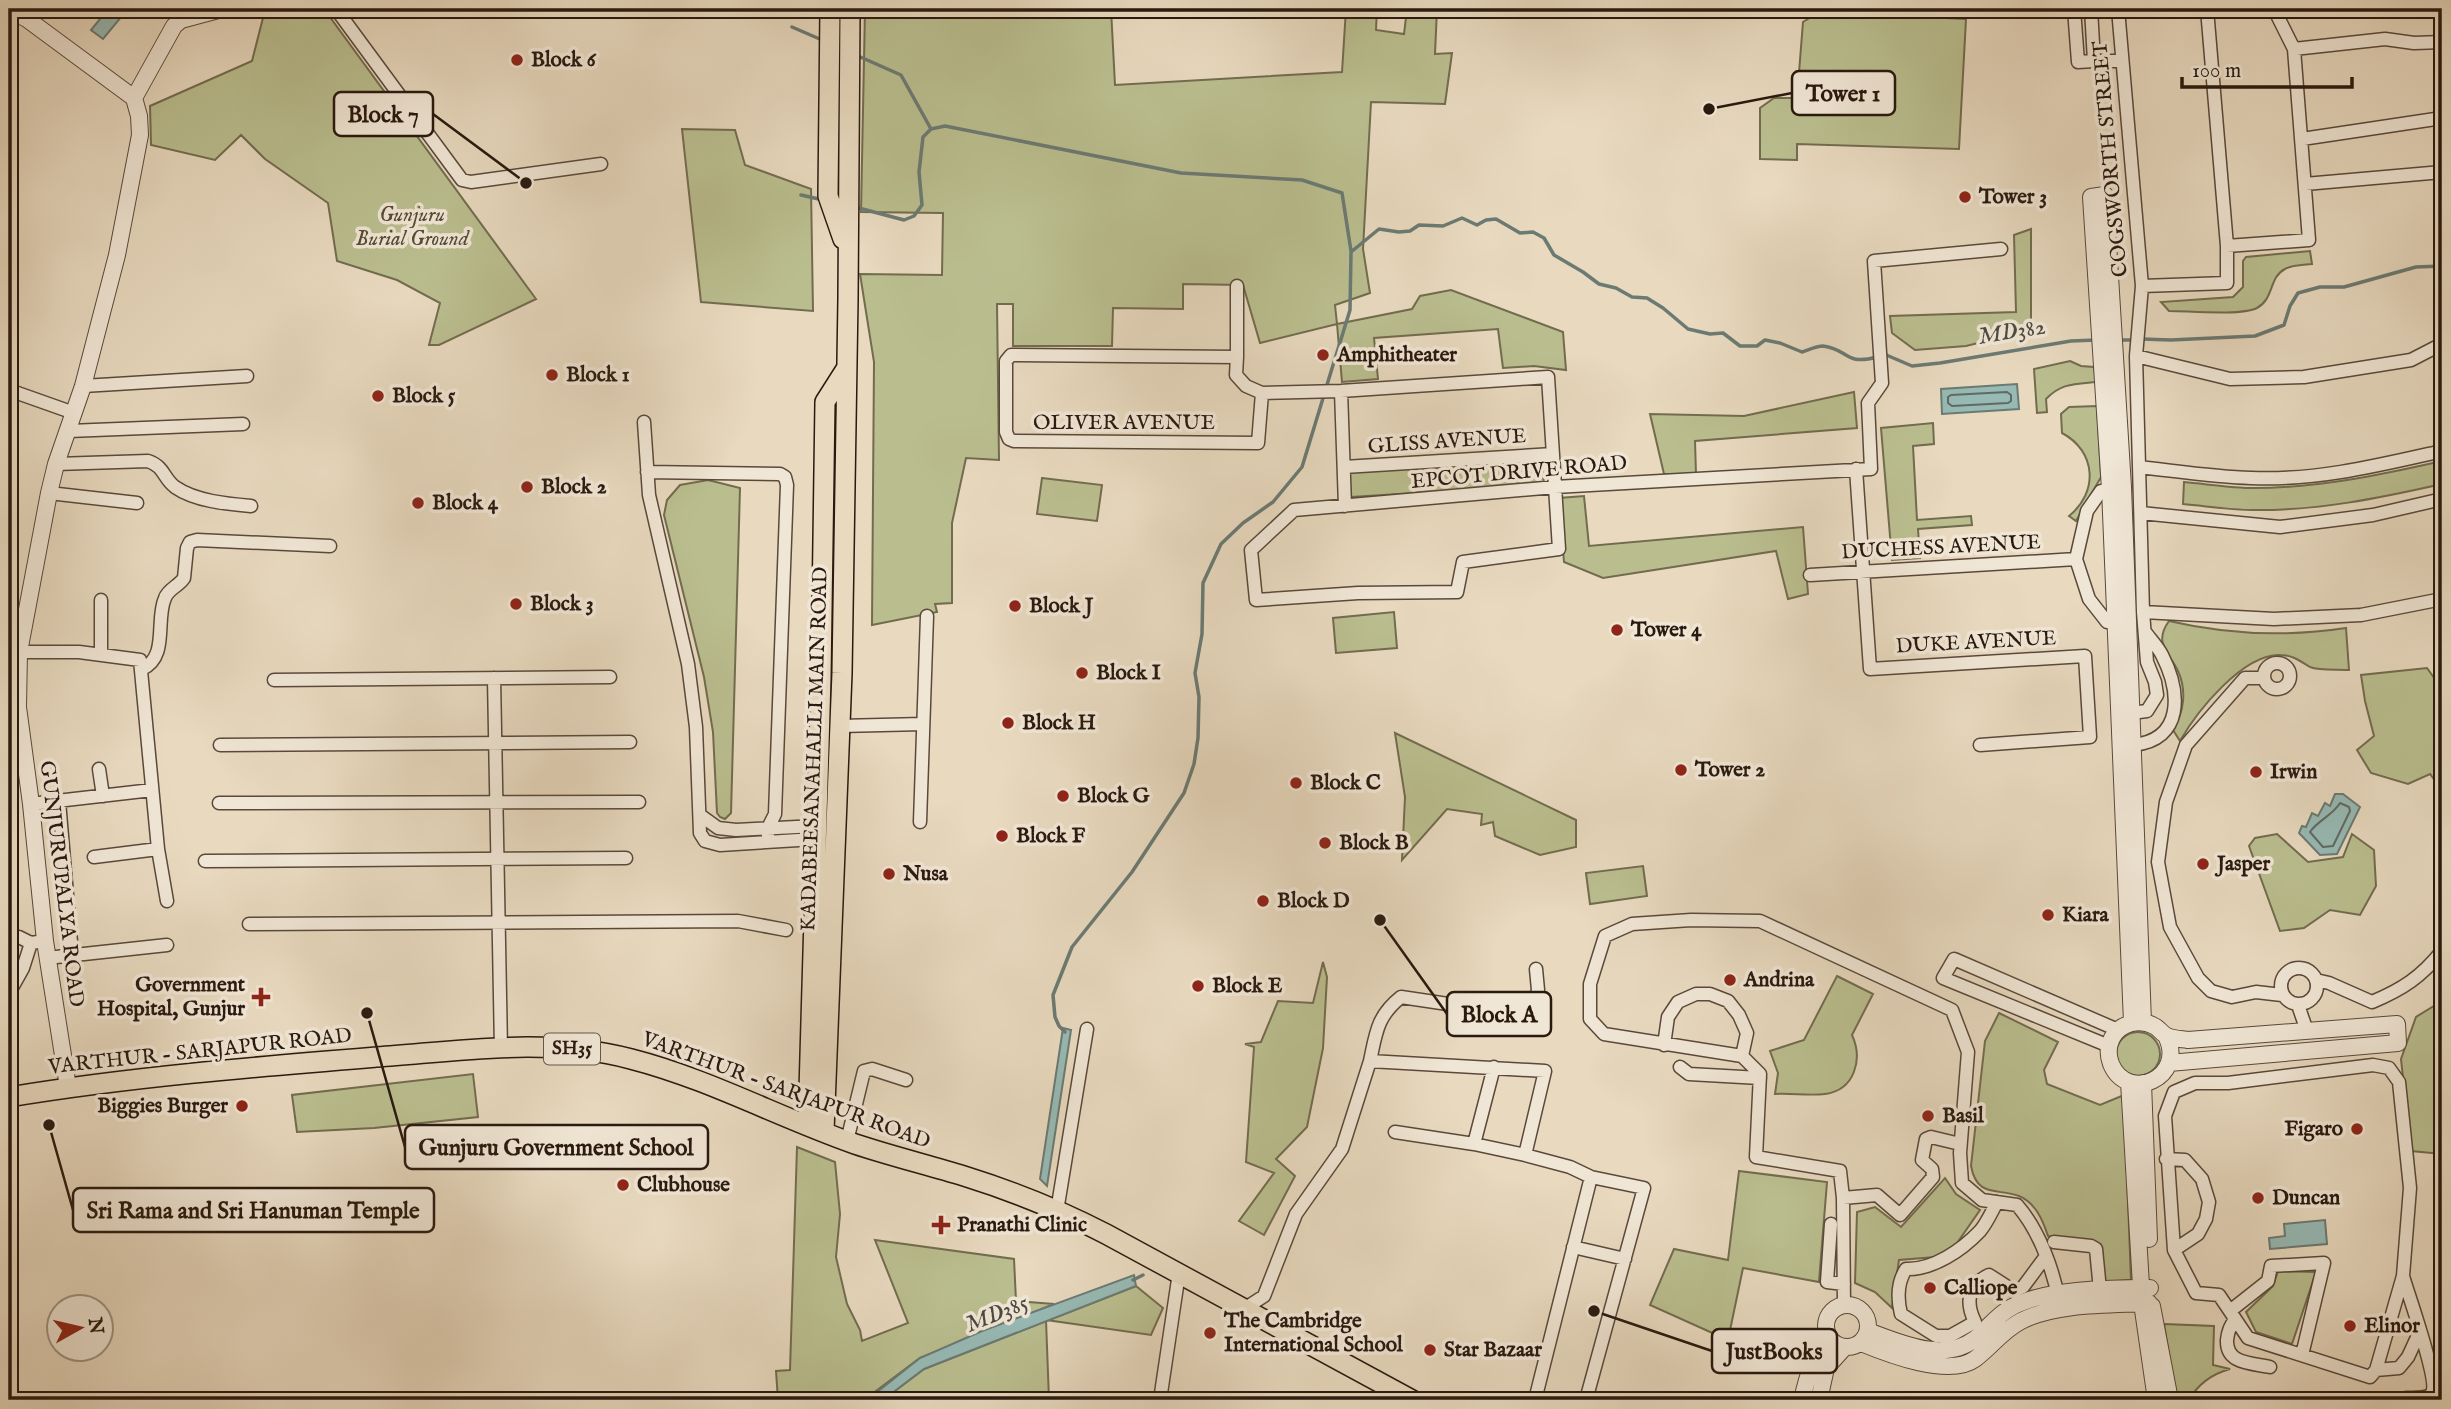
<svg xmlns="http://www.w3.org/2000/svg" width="2451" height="1409" viewBox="0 0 2451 1409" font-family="'IM FELL English',serif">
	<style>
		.green { fill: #babe8f; stroke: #726c4f; stroke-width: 2 }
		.water { fill: #97bab5; stroke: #6b7a73; stroke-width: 2 }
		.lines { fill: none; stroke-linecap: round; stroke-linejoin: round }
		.shore { stroke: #606a62; stroke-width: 2 }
		.stream { stroke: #6b7a73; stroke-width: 3.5 }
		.minor-casing { stroke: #59493b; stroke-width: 15 }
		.tertiary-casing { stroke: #59493b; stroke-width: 18 }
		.primary-casing { stroke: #29190f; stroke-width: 22 }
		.minor { stroke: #f0e6d5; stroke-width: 12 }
		.tertiary { stroke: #f0e6d5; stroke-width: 16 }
		.primary { stroke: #e8d9bf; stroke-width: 19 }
		.poi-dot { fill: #8f2418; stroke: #f0e6d5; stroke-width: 2.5 }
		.labels { text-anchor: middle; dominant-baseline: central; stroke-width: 7; stroke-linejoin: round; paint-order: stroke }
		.shield { fill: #f0e6d5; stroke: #65564a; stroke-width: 2 }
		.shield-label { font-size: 19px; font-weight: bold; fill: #29190f }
		.poi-label { font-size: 21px; font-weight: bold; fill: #29190f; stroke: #f0e6d5; text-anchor: start }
		.street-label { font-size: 21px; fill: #29190f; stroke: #f0e6d5 }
		.park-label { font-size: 21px; font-style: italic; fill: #544b35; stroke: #f0e6d5 }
		.water-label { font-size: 23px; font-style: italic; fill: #4a4941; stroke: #f0e6d5 }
		.leader { fill: none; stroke: #29190f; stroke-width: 2.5 }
		.callout-dot { fill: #29190f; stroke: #f0e6d5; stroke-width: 2.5 }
		.callout { fill: #f0e6d5; stroke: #29190f; stroke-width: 2.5 }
		.callout-label { font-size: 23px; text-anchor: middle; font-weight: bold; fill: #29190f }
	</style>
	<rect width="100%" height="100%" fill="#e8d9bf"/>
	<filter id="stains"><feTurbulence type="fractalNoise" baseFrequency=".00286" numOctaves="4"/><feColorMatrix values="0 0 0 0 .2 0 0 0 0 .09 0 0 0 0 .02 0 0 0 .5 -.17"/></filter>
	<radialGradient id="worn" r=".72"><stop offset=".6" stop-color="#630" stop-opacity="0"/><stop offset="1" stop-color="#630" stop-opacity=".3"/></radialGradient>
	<path class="green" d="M267 9H324L536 299 439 345H429L440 303 397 280 337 261 328 203 265 159 241 135 215 160 151 145 150 106 252 61 265 10Z
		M865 9H1111L1115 85 1342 72 1346 9H1377L1376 30 1404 34 1407 9H1437L1435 54 1452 53 1445 104 1371 102 1363 249 1370 293 1335 305 1337 324 1412 309 1420 296 1451 290 1563 332 1566 370 1534 366 1503 368 1498 329 1374 338 1378 379 1342 382 1337 324 1260 343 1243 285 1183 284V309L1113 308 1112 346H1013V304H997L999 460 966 458 952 523V603L935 604 937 612 872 625 874 362 860 274 942 275 943 213 861 212Z
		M1819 12 1966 19 1959 149 1797 144V160L1760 159V108L1774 98H1797L1803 22Z
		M682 129 735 130 745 165 811 189 813 311 701 302Z
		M2031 229V330L1966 346 1915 350 1892 333 1890 316 2016 312 2014 235Z
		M2310 251 2312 264C2303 265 2292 265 2285 269 2269 277 2274 299 2257 308 2241 316 2188 311 2169 311L2161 302 2233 297 2243 287V261L2246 257Z
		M2070 361 2081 366 2094 367 2096 382C2075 384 2061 383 2046 399L2047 412 2037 413 2034 369Z
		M1854 392 1857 428 1695 441 1696 474H1664L1650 414 1744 416Z
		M2097 406 2101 477 2076 521 2069 516C2099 492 2096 451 2062 433L2061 414 2069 407Z
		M1933 423 1934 444 1913 446 1917 520 1971 516 1972 525 1918 529 1920 558 1892 560 1881 428Z
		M1542 460 1544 485 1351 497 1349 472Z
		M2442 461V484C2380 498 2317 511 2253 510 2230 510 2206 506 2183 504L2184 482C2207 484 2231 488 2254 488 2318 488 2380 475 2442 461Z
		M1042 478 1102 485 1097 521 1037 514Z
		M708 480 740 488 731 813 725 819 720 817 717 813 713 732 704 677 664 515 667 500 680 485Z
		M1584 496 1589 546 1803 527 1808 594 1788 599 1776 551 1603 578 1564 562 1559 498Z
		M1394 612 1397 648 1336 653 1333 618Z
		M2169 621C2229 635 2286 637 2346 628L2349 670C2338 669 2320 671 2310 667 2300 661 2293 655 2280 655 2243 654 2197 711 2180 741L2173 730C2184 712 2187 691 2178 671 2169 652 2153 643 2169 621Z
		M2427 668 2442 689V790L2430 774 2408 784 2371 773 2357 750 2374 736 2365 701 2361 675Z
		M1395 733 1576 820V847L1540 855 1495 836 1493 822 1481 825 1482 814 1447 809 1402 860 1405 797Z
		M2277 834 2308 862 2343 857 2352 834 2374 850 2376 886 2360 915 2330 910 2304 928 2280 931 2249 846 2255 838Z
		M1643 866 1647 896 1590 904 1586 873Z
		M1323 962 1327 977 1323 1048 1307 1127 1276 1159 1295 1176 1264 1235 1239 1221 1274 1173 1246 1162 1254 1047 1245 1044 1261 1042 1278 1001 1313 1003Z
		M1837 976 1873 994 1852 1035C1863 1059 1855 1090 1825 1094 1809 1096 1791 1093 1775 1094L1778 1073 1770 1051 1804 1040Z
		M2442 1001V1154L2411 1151 2401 1059 2416 1017Z
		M1999 1013 2058 1042 2044 1070 2047 1084 2100 1105 2124 1095 2131 1280 2103 1282 2094 1244 2048 1236C2043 1221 2036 1203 2019 1196 1997 1188 1977 1198 1971 1166L1985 1041Z
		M2116 1054a22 22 0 1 1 44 0a22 22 0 1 1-44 0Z
		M473 1074 478 1117 374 1128 297 1132 292 1095Z
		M797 1147 835 1162 840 1214 836 1257 847 1304 860 1330 862 1341 908 1323 875 1240 1014 1259 1016 1301 1054 1304 920 1358 864 1400H778L776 1371 790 1370Z
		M1739 1171 1827 1182 1819 1282 1743 1268 1728 1340 1650 1305 1674 1249 1728 1260Z
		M1945 1178 1956 1194 1980 1210 1948 1256 1899 1260 1892 1308 1875 1292 1855 1283 1857 1212 1875 1207 1901 1227Z
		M2278 1271 2316 1272 2292 1344 2256 1332 2246 1312 2273 1286Z
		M1136 1286 1163 1308 1151 1335 1046 1320 1049 1400H883L924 1369Z
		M2164 1324 2214 1326 2213 1365 2230 1369C2212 1374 2198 1384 2189 1400H2176Z"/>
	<path class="water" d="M108 9 127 10 103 39 91 30Z
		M2017 384 2019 409 1942 414 1941 389Z
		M2335 794H2343L2360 807 2337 854 2320 855 2299 833 2302 826 2306 827 2312 813 2318 816 2325 803 2330 806Z
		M1063 1028 1071 1030 1047 1186 1040 1179Z
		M2325 1220 2327 1244 2270 1249 2269 1238 2285 1236 2284 1224Z
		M1134 1275 1136 1286 924 1369 883 1400H867L920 1358 982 1331Z"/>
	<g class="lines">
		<path class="shore" d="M2007 392 2011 395V401L2008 403 1952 406 1948 403V397L1951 395Z
			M2340 803 2349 807 2350 811 2333 846 2323 847 2310 832C2318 820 2332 816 2340 803Z"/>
		<path class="stream" d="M792 27 822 40
			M858 56 901 75 931 129
			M801 195 823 200
			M855 207 904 220 914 216 922 205 919 172 923 137 931 129 945 126 1181 173 1302 180 1342 193 1351 251
			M2142 339 2171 340 2255 336 2284 325 2290 306 2298 293 2320 287H2344L2416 267 2442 266
			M2117 340H2134
			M1884 354 1912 366 1940 363 2071 341 2096 340
			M1326 388 1350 310 1351 252 1379 229 1399 232 1410 231 1419 225 1443 226 1462 218 1477 225 1486 220 1496 219 1520 233 1533 232 1544 238 1554 255 1583 272 1599 284 1616 288 1632 297 1647 298 1663 308 1688 329 1710 334 1723 333 1740 346H1757L1765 340 1780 343 1802 352C1808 350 1817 346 1823 346 1849 349 1844 366 1877 357
			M1065 1032 1059 1026 1055 1017 1053 995 1072 947 1132 872 1184 793 1194 764 1198 738 1199 697 1195 673 1202 634 1203 583 1221 544 1243 523 1273 502 1302 467 1324 395
			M1133 1280 1143 1275"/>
		<defs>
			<path id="minor" d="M336 9 462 180 471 182 601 164
				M2074 9 2078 62 2094 61
				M2091 9 2094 61H2122
				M2118 9 2142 286 2136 356 2143 612 2147 662 2155 682 2157 695 2147 711 2131 713
				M2207 9 2227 246
				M2294 49 2385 39 2414 43 2442 42
				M2302 139 2442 118
				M2305 184 2442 172
				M2142 286 2227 283V246L2309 240 2294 49 2274 9
				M2136 356 2230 379 2304 377 2411 360 2442 344
				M1237 357V286
				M83 386 247 376
				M9 390 74 413
				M1341 391 1345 506
				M1262 393 1258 443 1014 441 1009 439 1006 432V361L1011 355 1237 357 1236 375 1246 386 1262 393 1341 391 1548 377 1559 549 1463 562 1457 592 1358 593 1256 600 1251 550 1294 510 1555 487 1871 469 1868 403 1882 383 1874 261 2001 249
				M644 422 649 495 688 664 696 727 700 833 705 841 720 845 815 839
				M69 431 243 424
				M56 464 148 461C165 467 163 478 175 487 195 501 227 504 251 506
				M1344 467 1553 454
				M2139 467C2176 471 2214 477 2251 478 2316 481 2380 465 2442 451
				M1856 469 1870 669 2085 656 2090 737 1980 745
				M647 472 780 474 785 477 787 485 775 814 768 828V842
				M2110 489 2101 491 2087 511 2076 559 2089 599 2107 622H2115
				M49 493 137 503
				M2141 513 2280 527 2373 515 2442 499
				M1810 575 2076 559
				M101 600V654
				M2143 612 2274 619 2361 615 2442 599
				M19 652H79L140 660 158 849 167 901
				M2264 676a13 13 0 1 1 26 0a13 13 0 1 1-26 0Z
				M142 669C169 657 155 620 165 598 168 589 179 586 184 578L187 548 190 542 197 540 330 546
				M494 678 501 1049
				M2264 678H2245L2186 745 2166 802 2158 862 2170 927 2198 978 2211 991 2232 997 2256 992 2282 995
				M274 680 610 677
				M9 724 18 707
				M840 726 923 724
				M220 745 630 742
				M2133 745C2184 740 2181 692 2162 655 2158 647 2151 640 2146 633
				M99 769 103 796
				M59 801 72 954
				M219 803 639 802
				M31 804 152 790
				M700 815 718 828 736 830 816 826
				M920 822 927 616
				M94 857 158 849
				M205 861 626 858
				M249 924 738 921 786 930
				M9 937H19L31 943
				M47 958 167 945
				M2281 986a18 18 0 1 1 36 0a18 18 0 1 1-36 0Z
				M2316 980 2329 983 2372 1002C2403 989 2421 977 2442 951
				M9 993 23 968 31 943 45 941
				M2298 1005 2307 1031
				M1664 1045 1668 1017 1678 1002 1696 994H1710L1728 1001 1739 1015 1747 1033 1742 1056
				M2109 1046 1943 978 1954 959 2118 1030
				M1370 1061C1376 1033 1377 1016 1401 997L1468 1007 1533 1011 1538 990 1536 969
				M2373 1065 2389 1068 2399 1082 2410 1188 2403 1276 2376 1370 2370 1377 2248 1338 2219 1295 2196 1293 2174 1250 2165 1116 2174 1092 2195 1083H2228Z
				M1680 1067 1689 1074 1760 1078
				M1395 1132 1474 1144 1525 1155 1570 1167 1591 1177 1644 1188 1586 1400
				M847 1141 864 1071 872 1069 906 1080
				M1474 1144 1494 1067
				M2166 1159 2185 1160 2202 1179 2209 1202 2206 1219 2198 1234 2174 1250
				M1843 1198 1877 1195 1900 1215 1933 1177 1932 1169 1922 1160 1926 1139 1931 1137 1960 1144
				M1997 1202C1992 1211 1987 1223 1980 1231 1962 1250 1933 1270 1906 1269 1897 1283 1897 1298 1901 1314L1936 1336H1950L1975 1322C1965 1302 1968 1285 1989 1275L2014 1291 2023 1287 2046 1256
				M1057 1211 1087 1029
				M1831 1224 1827 1282 1844 1284
				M2054 1242 2091 1246 2096 1249 2100 1290
				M1573 1247 1625 1259
				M2403 1276C2408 1294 2439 1380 2432 1393 2429 1399 2412 1398 2406 1398
				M1844 1305 1843 1198 1840 1171 1756 1157 1760 1074 1742 1056 1604 1034 1590 1019V984L1605 936 1632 924 1691 920 1760 921 1952 1010 1968 1052 1960 1153 1962 1183 1982 1200 2017 1205C2039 1230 2053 1269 2059 1301
				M1244 1309 1264 1296 1296 1214 1342 1149 1370 1061 1545 1071 1525 1155
				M2230 1311 2268 1281 2271 1266 2324 1263 2302 1355
				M2235 1319C2230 1327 2228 1331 2227 1340 2226 1364 2251 1363 2270 1367
				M2376 1370 2399 1368 2408 1357 2420 1331
				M1160 1400 1179 1273
				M1535 1400 1591 1177"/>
			<path id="tertiary" d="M9 10 27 19 134 98 139 116 140 135 117 255 83 386 56 464 49 493 19 652 18 707 31 804 45 941 68 1087
				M134 98 174 26 181 20 222 9
				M2132 1023 2110 489 2091 197 2105 195 2123 487 2143 1022
				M2166 1036C2187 1077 2128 1104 2111 1064 2108 1056 2108 1046 2112 1038 2120 1023 2140 1018 2154 1026 2159 1028 2162 1034 2167 1036 2173 1039 2182 1039 2188 1040L2397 1024 2398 1043 2169 1063
				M2129 1082 2142 1303 2156 1400
				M2143 1083 2149 1239
				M1826 1326a21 21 0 1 1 42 0a21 21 0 1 1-42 0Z
				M2152 1306 2170 1400
				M1868 1331C1901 1343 1943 1363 1975 1339 1987 1329 1998 1314 2012 1307 2044 1289 2113 1288 2150 1288
				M1861 1343C1888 1354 1949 1378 1975 1359 1991 1347 2003 1330 2021 1321 2056 1303 2110 1305 2149 1303
				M1802 1400C1808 1373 1812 1360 1830 1339
				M1819 1400 1826 1368 1845 1347"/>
			<path id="primary" d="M830 9 828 196 843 239
				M9 1097C130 1077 254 1067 377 1057 461 1051 548 1037 631 1059 709 1079 780 1118 855 1144 891 1156 928 1165 964 1176 1012 1191 1062 1211 1106 1234L1412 1400
				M808 1125 821 677 825 402 846 369
				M824 1131 842 673 848 299 850 9"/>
		</defs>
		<use href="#minor" class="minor-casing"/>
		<use href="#tertiary" class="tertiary-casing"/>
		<use href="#primary" class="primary-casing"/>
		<use href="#minor" class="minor"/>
		<use href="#tertiary" class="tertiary"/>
		<use href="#primary" class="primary"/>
	</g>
	<g class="poi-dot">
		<circle cx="517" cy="60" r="7"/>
		<circle cx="1965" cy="197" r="7"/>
		<circle cx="1323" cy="355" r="7"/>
		<circle cx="552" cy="375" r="7"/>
		<circle cx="378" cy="396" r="7"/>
		<circle cx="527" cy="487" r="7"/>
		<circle cx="418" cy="503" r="7"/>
		<circle cx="516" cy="604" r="7"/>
		<circle cx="1015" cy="606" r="7"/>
		<circle cx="1617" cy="630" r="7"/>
		<circle cx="1082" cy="673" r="7"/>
		<circle cx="1008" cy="723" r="7"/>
		<circle cx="1681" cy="770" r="7"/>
		<circle cx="2256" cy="772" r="7"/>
		<circle cx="1296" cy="783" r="7"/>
		<circle cx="1063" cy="796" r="7"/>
		<circle cx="1002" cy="836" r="7"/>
		<circle cx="1325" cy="843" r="7"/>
		<circle cx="2203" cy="864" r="7"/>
		<circle cx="889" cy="874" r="7"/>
		<circle cx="1263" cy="901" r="7"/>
		<circle cx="2048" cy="915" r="7"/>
		<circle cx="1730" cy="980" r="7"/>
		<circle cx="1198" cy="986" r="7"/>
		<path d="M257.5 986.5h7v7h7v7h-7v7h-7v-7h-7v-7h7z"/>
		<circle cx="242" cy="1106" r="7"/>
		<circle cx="1928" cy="1116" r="7"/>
		<circle cx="2357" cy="1129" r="7"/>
		<circle cx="623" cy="1185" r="7"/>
		<circle cx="2258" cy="1198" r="7"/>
		<path d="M937.5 1214.5h7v7h7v7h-7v7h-7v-7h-7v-7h7z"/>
		<circle cx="1930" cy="1288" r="7"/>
		<circle cx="2350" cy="1326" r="7"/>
		<circle cx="1210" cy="1333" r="7"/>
		<circle cx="1430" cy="1350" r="7"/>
	</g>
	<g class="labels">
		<rect class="shield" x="544" y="1033.5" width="56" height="31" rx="5"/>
		<g class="shield-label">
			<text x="572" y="1049">SH35</text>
		</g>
		<g class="poi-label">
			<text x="531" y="60">Block 6</text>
			<text x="1979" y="197">Tower 3</text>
			<text x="1337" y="355">Amphitheater</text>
			<text x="566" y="375">Block 1</text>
			<text x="392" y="396">Block 5</text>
			<text x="541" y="487">Block 2</text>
			<text x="432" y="503">Block 4</text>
			<text x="530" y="604">Block 3</text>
			<text x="1029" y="606">Block J</text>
			<text x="1631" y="630">Tower 4</text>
			<text x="1096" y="673">Block I</text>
			<text x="1022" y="723">Block H</text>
			<text x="1695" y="770">Tower 2</text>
			<text x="2270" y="772">Irwin</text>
			<text x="1310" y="783">Block C</text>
			<text x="1077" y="796">Block G</text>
			<text x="1016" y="836">Block F</text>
			<text x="1339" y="843">Block B</text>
			<text x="2217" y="864">Jasper</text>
			<text x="903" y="874">Nusa</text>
			<text x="1277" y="901">Block D</text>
			<text x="2062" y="915">Kiara</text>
			<text x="1744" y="980">Andrina</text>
			<text x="245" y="985" text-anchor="end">Government<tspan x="245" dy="24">Hospital, Gunjur</tspan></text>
			<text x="1212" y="986">Block E</text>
			<text x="228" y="1106" text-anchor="end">Biggies Burger</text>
			<text x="1942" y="1116">Basil</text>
			<text x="2343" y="1129" text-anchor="end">Figaro</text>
			<text x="637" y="1185">Clubhouse</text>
			<text x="2272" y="1198">Duncan</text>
			<text x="957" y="1225">Pranathi Clinic</text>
			<text x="1944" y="1288">Calliope</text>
			<text x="1224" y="1321">The Cambridge<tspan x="1224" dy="24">International School</tspan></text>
			<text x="2364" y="1326">Elinor</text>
			<text x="1444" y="1350">Star Bazaar</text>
		</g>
		<g class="street-label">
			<text transform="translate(2111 159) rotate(-95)">COGSWORTH STREET</text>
			<text x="1124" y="423">OLIVER AVENUE</text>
			<text transform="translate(1447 442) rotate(-4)">GLISS AVENUE</text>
			<text transform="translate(1519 473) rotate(-5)">EPCOT DRIVE ROAD</text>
			<text transform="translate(1941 548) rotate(-3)">DUCHESS AVENUE</text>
			<text transform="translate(1976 643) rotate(-3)">DUKE AVENUE</text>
			<text transform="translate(815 749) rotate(-88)">KADABEESANAHALLI MAIN ROAD</text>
			<text transform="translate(61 884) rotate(83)">GUNJURUPALYA ROAD</text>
			<text transform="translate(200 1052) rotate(-6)">VARTHUR - SARJAPUR ROAD</text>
			<text transform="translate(786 1091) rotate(20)">VARTHUR - SARJAPUR ROAD</text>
		</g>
		<g class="park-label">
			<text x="412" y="215">Gunjuru<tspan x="412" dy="24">Burial Ground</tspan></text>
		</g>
		<g class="water-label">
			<text transform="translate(2012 332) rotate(-9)">MD382</text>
			<text transform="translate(997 1314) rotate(-22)">MD385</text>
		</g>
	</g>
	<path class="leader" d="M1709 109L1792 93M526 183L433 114M1380 920L1447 1014M367 1013L405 1147M49 1125L73 1210M1594 1311L1712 1351"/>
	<g class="callout-dot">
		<circle cx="1709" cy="109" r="7"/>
		<circle cx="526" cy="183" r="7"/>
		<circle cx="1380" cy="920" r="7"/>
		<circle cx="367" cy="1013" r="7"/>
		<circle cx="49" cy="1125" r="7"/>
		<circle cx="1594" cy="1311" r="7"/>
	</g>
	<g class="callout">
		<rect x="1792" y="71" width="103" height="44" rx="7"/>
		<rect x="334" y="92" width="99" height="44" rx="7"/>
		<rect x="1447" y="992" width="104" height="44" rx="7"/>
		<rect x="405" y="1125" width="303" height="44" rx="7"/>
		<rect x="73" y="1188" width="361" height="44" rx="7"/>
		<rect x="1712" y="1329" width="125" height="44" rx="7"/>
	</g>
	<g class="callout-label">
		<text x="1843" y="101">Tower 1</text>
		<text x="383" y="122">Block 7</text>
		<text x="1499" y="1022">Block A</text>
		<text x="556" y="1155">Gunjuru Government School</text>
		<text x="253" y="1218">Sri Rama and Sri Hanuman Temple</text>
		<text x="1774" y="1359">JustBooks</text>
	</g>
	<rect width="2451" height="1409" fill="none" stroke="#e8d9bf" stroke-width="35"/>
	<rect x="10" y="10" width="2430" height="1388" fill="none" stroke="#29190f" stroke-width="3.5"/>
	<rect x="18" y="18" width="2416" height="1374" fill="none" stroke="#29190f" stroke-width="2"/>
	<g transform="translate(80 1328) rotate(82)"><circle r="33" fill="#f0e6d5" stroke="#a09486" stroke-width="2"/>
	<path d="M0-5L12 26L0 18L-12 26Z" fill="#8f2418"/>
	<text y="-10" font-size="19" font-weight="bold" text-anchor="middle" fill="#29190f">N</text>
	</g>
	<path d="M2182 77v10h170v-10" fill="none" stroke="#29190f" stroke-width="3.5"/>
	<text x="2192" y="77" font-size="21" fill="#29190f" stroke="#f0e6d5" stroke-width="5" paint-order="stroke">100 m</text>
	<rect width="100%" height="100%" filter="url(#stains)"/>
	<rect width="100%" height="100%" fill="url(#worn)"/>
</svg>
